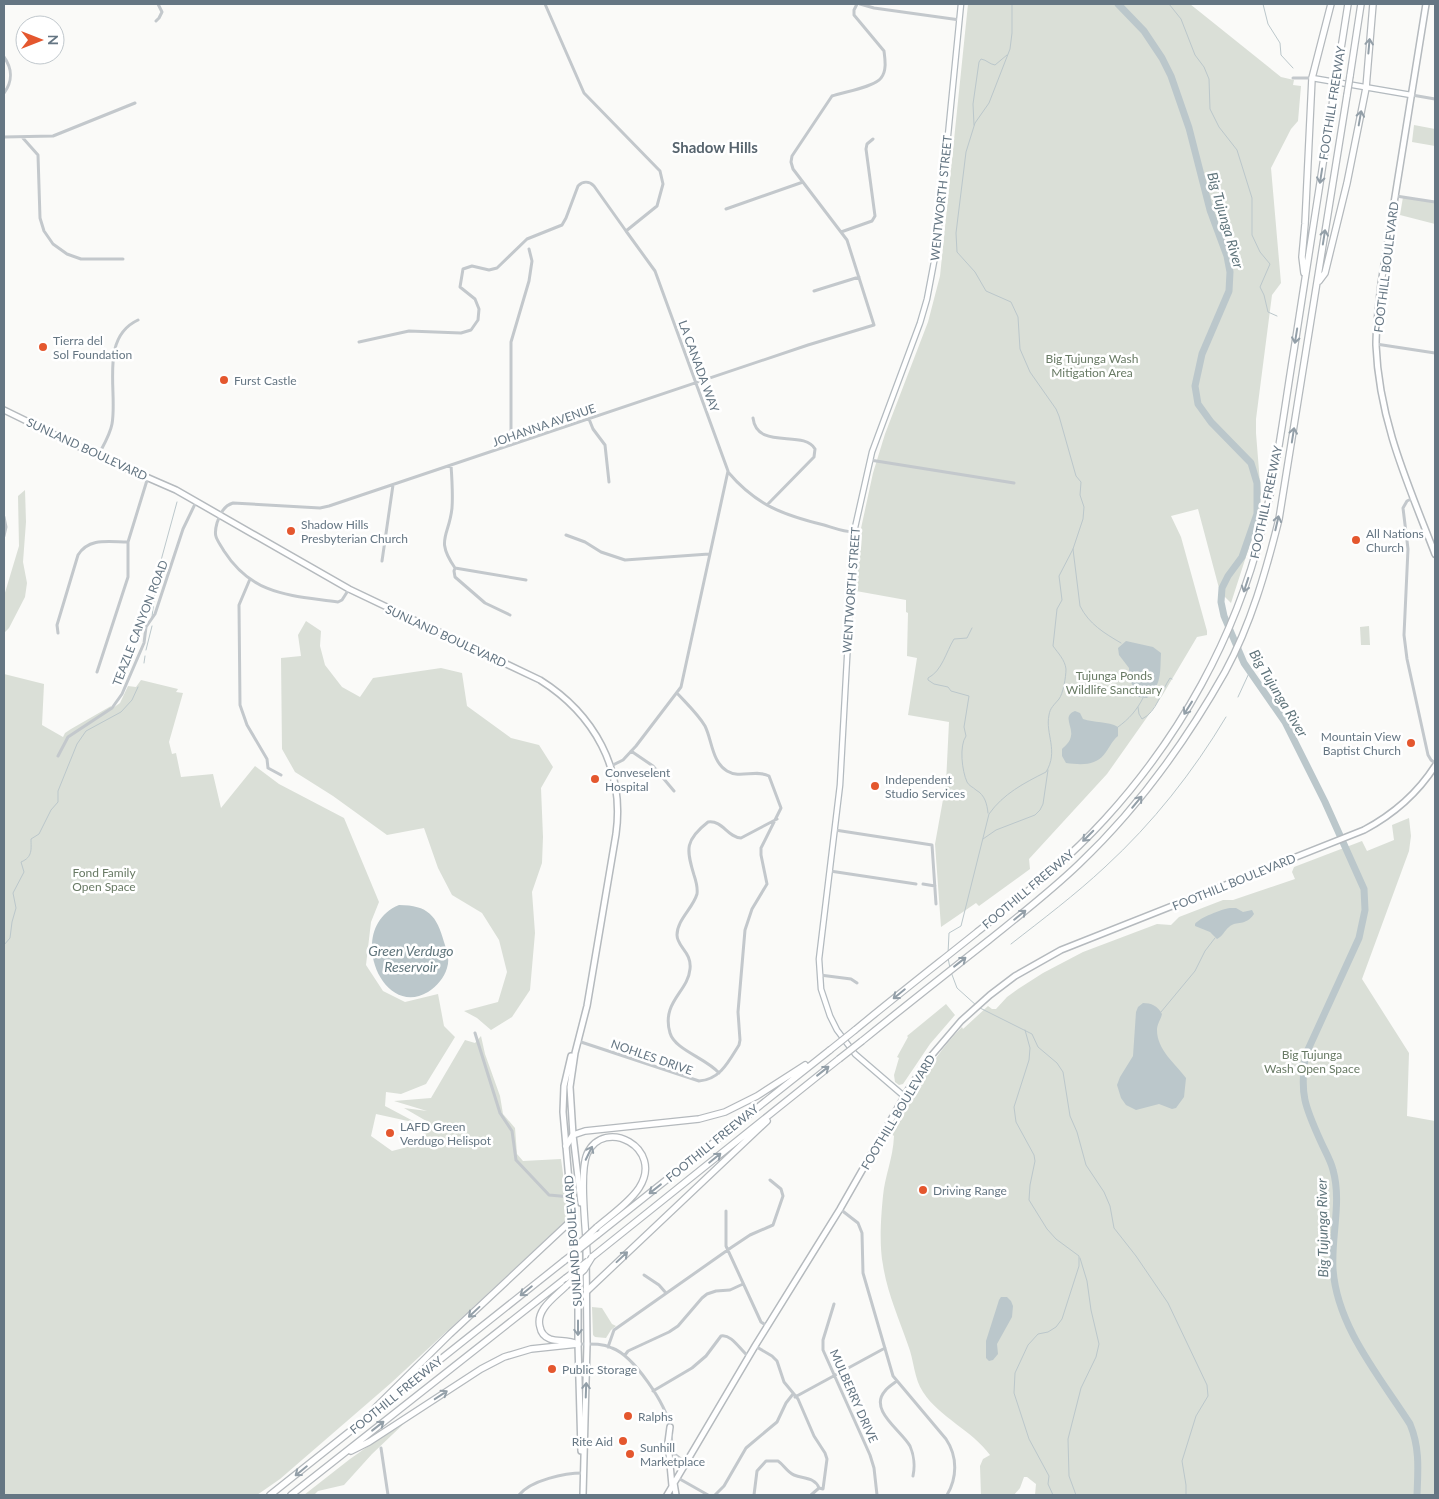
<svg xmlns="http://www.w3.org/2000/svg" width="1439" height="1499" viewBox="0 0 1439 1499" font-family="Lato,sans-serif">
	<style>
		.green { fill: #dadfd7 }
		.water { fill: #bbc7cb }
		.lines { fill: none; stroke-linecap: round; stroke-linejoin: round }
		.stream { stroke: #bbc7cb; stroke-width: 1 }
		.river { stroke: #bbc7cb; stroke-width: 7 }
		.secondary-casing { stroke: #b3babf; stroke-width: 7 }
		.primary-casing { stroke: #b5babe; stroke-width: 8 }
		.highway-casing { stroke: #b4b9bd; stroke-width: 8 }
		.street { stroke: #c3c8cc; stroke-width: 3 }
		.secondary { stroke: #fff; stroke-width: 4.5 }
		.primary { stroke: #fff; stroke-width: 5 }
		.highway { stroke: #fff; stroke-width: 5.5 }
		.highway-bridge-casing { stroke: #b4b9bd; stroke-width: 8; stroke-linecap: butt }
		.highway-bridge { stroke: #fff; stroke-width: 5.5 }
		.oneway { stroke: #939fa8 }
		.poi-dot { fill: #e4572e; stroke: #fff; stroke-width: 2 }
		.labels { text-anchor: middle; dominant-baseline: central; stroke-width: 5; stroke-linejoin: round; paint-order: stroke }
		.street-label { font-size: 12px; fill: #657683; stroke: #fff }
		.poi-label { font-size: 12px; fill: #657683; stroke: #fff; text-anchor: start }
		.park-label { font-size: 12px; fill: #687a64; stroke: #fff }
		.water-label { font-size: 14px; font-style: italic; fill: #60757c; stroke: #fff }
		.quarter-label { font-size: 15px; font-weight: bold; fill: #57646e; stroke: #fff }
	</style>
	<rect width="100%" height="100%" fill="#fafaf8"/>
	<path class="green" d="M968 4H1190L1281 77 1294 80 1293 85 1301 86 1298 121 1291 129 1271 168 1281 283 1272 295 1256 419V433L1261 496 1252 538 1231 603 1220 592 1198 509 1171 516 1181 537 1207 631V635L1197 637 1162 696 1107 774 1029 859 1030 869 979 906 976 903 941 927 935 844 946 783 949 722 908 715 917 658 907 656 908 613 906 612V600L856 591 860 533 873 473 885 434 928 322 940 276Z
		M1414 125 1435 129V146L1412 142Z
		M1403 197 1435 202V224L1400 215Z
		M25 490 26 522 23 562 27 583 25 597 9 628 4 633V596L19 546 18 496Z
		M306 621 321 631 320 646 325 665 342 687 360 697 373 678 441 668 462 673 467 706 511 738 539 745 553 767 541 788 543 837 542 863 532 892 535 933 530 990 512 1017 491 1030 477 1018 464 1011 498 1002 507 972 499 940 482 913 452 895 438 868 424 828 387 835 333 796 295 772 282 749 281 658 301 656 298 635Z
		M1369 626 1370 645H1361L1360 627Z
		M4 674 44 684 42 725 63 737 65 733 71 729 111 706 110 710 120 703 128 686 136 687 141 680 178 689 176 692 183 693 169 742 172 754 176 753 181 777 213 774 221 808 255 766 279 784 344 818 379 902 371 922 366 965 383 991 405 1002 438 994 444 1026 455 1037 426 1084 401 1094 386 1092 385 1106 417 1123 376 1114 371 1136 392 1151 419 1144 428 1122 404 1108 427 1111 394 1101 431 1098 465 1040 475 1043 481 1036 485 1054 500 1096 503 1114 515 1128 517 1154 523 1161 561 1159 569 1218 391 1383 280 1479 257 1495H4Z
		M1409 818 1411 836 1409 851 1362 979 1409 1053 1407 1116 1435 1121V1495H1035L1036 1484 1027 1477H1024L1020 1488 1014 1495H981L980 1466 983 1459 990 1455C972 1430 940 1418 923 1392 914 1379 914 1360 908 1345 899 1319 887 1292 883 1265 879 1245 881 1216 883 1196 885 1175 893 1159 894 1136L891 1133C912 1096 932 1057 962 1027L963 1029 988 1006 992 1009H996L1007 997 1018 989 1043 973 1083 952 1157 924 1171 925 1179 917 1223 900H1233L1295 879 1292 872 1294 867 1362 841 1367 851 1394 840 1392 825Z
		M946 1004 955 1015 930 1044 903 1084 899 1085 895 1082 894 1075 899 1058 897 1057 908 1037 907 1036Z
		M592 1307 602 1308 612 1324 616 1326 611 1330 606 1338 595 1337 593 1335Z
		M414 1414 372 1454 344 1485 318 1491 314 1495H304L350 1459Z"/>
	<path class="water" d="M1126 641 1153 647 1161 653C1160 672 1162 685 1147 698L1138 697 1129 678V668L1119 655 1118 648Z
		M1075 711 1080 713 1083 719C1094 723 1108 721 1118 727V736C1112 741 1111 745 1106 752 1097 766 1082 765 1066 763L1062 756V749C1066 745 1070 742 1071 736 1073 726 1062 716 1075 711Z
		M399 905C428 905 437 916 444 942 447 951 450 959 447 968 444 978 437 986 428 992 381 1020 345 927 399 905Z
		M1230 908H1236L1243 912 1252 910 1254 914C1245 927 1237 920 1229 927 1224 931 1223 936 1217 939L1210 932 1195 926V924C1199 918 1222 909 1230 908Z
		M1143 1003C1151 1003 1158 1006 1162 1014 1161 1019 1157 1024 1157 1030 1157 1050 1175 1063 1186 1078L1184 1097 1176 1108 1172 1109 1159 1104 1136 1110 1126 1105 1121 1098 1117 1085 1120 1077 1133 1056 1136 1012 1138 1007Z
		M1001 1297H1007L1011 1301 1013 1306 1012 1317 997 1344 998 1354 993 1360 989 1361 986 1358V1341L999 1300Z"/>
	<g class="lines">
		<path class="stream" d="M1169 4 1181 19 1195 55 1204 67 1209 79 1210 109 1219 127 1237 150 1252 198V235L1260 252 1270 264 1260 287 1264 295 1268 312 1277 316
			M1263 4 1268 24 1280 43 1281 55 1293 68
			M974 125 973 104 979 62 981 59C987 60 989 64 995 65L1007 55
			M1073 549 1080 606C1089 624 1104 633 1121 643
			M152 617 157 575 177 502
			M972 628 967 638 954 639C946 652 942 671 928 678V680L934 684 948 687 951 691 969 696 964 727 966 736C959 746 962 771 967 782 969 786 973 787 976 790 985 795 987 804 988 813
			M146 650 152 626
			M144 663 145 656
			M1238 697 1250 671
			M1138 707 1139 714 1142 719C1157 712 1161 691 1170 678L1172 679
			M1118 727C1129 719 1137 710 1143 698
			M983 839 996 830 1035 815 1040 810 1043 804 1048 770
			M1011 944C1043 919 1075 895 1105 867 1153 823 1193 772 1226 717
			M4 945 10 938 12 922 16 908 13 893 24 872 21 862C33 857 31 849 31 839L39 834 51 810 58 802V791L77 744 86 731 121 712 132 700 138 687
			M948 954 949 933 961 926 989 814C1003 794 1024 783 1046 772 1059 751 1045 734 1049 715 1050 708 1054 705 1059 699 1063 694 1066 677 1066 669 1065 660 1058 653 1053 646L1057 609 1062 600 1059 576 1073 549 1083 519 1084 507 1080 495 1081 482 1076 476 1059 416 1056 409 1030 372 1020 349 1018 317 1011 302 986 291 975 272 957 252 956 233 966 152 975 123 989 103 1010 49 1012 33V4
			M948 958 950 968
			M951 972 957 988 977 1006
			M980 1008 1032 1034 1038 1047 1057 1063 1063 1072 1070 1116 1077 1132 1086 1165 1104 1192 1110 1206 1114 1228 1136 1256 1168 1303 1207 1385 1208 1396 1196 1416 1182 1461 1186 1485V1495
			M1161 1012 1195 971 1205 951 1215 938
			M1025 1030 1030 1048 1029 1060 1014 1107 1016 1122 1034 1155 1035 1161 1030 1185 1029 1200 1047 1229 1056 1239 1079 1256V1266L1062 1319 1056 1327 1048 1332 1038 1334 1028 1345 1015 1373 1014 1393 1029 1439 1049 1476 1048 1484 1053 1495
			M1076 1495 1069 1476 1068 1439 1081 1388 1096 1357 1099 1344 1091 1310 1087 1281 1080 1258"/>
		<path class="river" d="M1118 4 1144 31 1162 58 1171 76 1189 128 1210 210 1227 256 1230 272 1229 291 1202 354 1195 386 1198 404 1211 422 1251 463 1257 483V514L1242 557 1228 576 1222 588 1221 602 1224 616 1244 663 1285 722 1325 802 1364 889 1365 910 1359 938 1306 1054C1299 1093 1305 1107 1321 1142 1325 1151 1331 1161 1333 1170 1342 1202 1331 1236 1333 1269 1337 1327 1380 1377 1410 1424 1420 1448 1418 1470 1417 1495"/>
		<defs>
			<path id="secondary" d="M1312 78 1411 95
				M905 1097 855 1054 837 1030 830 1016 821 989 819 959 840 785 854 532 872 452 920 323 927 299 937 246 961 4"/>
			<path id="primary" d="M1426 4 1381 284C1379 304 1376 324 1376 345 1379 421 1408 484 1435 554
				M4 410 98 456 176 490 349 589 540 680C594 714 625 769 616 834L587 1006 575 1053 570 1087 573 1135 581 1203
				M571 1056 564 1086 563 1112 578 1284V1344L581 1451
				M670 1427 668 1442 672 1486
				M674 1483 676 1495
				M583 1495 587 1344 586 1251
				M667 1495 755 1346 840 1209 908 1090 932 1055 961 1021 990 995 1015 976 1061 950 1364 830C1394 814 1417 794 1435 766"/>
			<path id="highway" d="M1337 74 1348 4
				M1350 76 1361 4
				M1304 273 1302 257 1305 224 1312 78 1331 4
				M1319 281 1325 273 1347 183 1366 88 1373 4
				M855 1030C895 997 936 965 976 933 1021 897 1066 862 1105 819 1180 737 1235 638 1262 530 1277 471 1284 410 1294 350 1307 264 1321 179 1334 93
				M862 1041C904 1007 947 973 989 940 1020 915 1051 891 1079 864 1138 808 1185 743 1225 672 1251 624 1266 571 1279 519L1347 95
				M566 1146 573 1135 585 1131 699 1119 725 1112 757 1096 805 1065
				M597 1235 830 1050
				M587 1254C586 1231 579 1173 587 1154 604 1116 665 1148 639 1188 629 1203 611 1215 597 1227
				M592 1257 839 1059
				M566 1286C555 1297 535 1310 540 1327 541 1333 545 1337 550 1339 559 1342 568 1339 577 1344
				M587 1291 767 1121
				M375 1408 450 1334 573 1219
				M351 1451 369 1442 481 1369 504 1357 531 1349 578 1344
				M270 1495 564 1261
				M291 1495 566 1278"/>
		</defs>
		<use href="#secondary" class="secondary-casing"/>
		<use href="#primary" class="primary-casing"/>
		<use href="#highway" class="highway-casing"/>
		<path class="street" d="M545 4 584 93 660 171 663 184 657 206 626 231 655 271 728 471 681 687 636 746 623 760 611 766
			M860 4 874 8 960 20
			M156 21 159 18 162 12 158 4
			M4 57C12 68 13 81 4 93
			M1293 78H1312
			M1412 95 1435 99
			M4 137 53 136 135 103
			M22 137 38 155 40 218 44 231 53 244 67 254 81 259H123
			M1396 196 1435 202
			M726 209 803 182
			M841 232 872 221 875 216 866 149 867 144 873 139
			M814 291 859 277
			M359 342 409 331 461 333 471 330 478 320 479 309 475 299 460 287 463 269 472 266 489 270 497 268 527 239 562 225 566 218 578 186C583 181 589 181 594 186L626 231
			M1376 344 1435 353
			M753 418C757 451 804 429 815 449L814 457 767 505
			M589 419 593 429 605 445 609 482
			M511 445V342L529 281 532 261 529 249
			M98 456C103 446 110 435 112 424 118 391 99 338 138 320
			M870 460 1014 483
			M451 465C452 479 453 494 452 508 449 537 435 539 455 568L526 580
			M728 472C756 505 783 515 824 525 834 528 844 532 854 532
			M1413 498 1407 501 1403 508 1408 549 1404 635 1407 659 1428 755 1431 760 1435 763
			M4 517 6 527 4 536
			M566 535 585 542 601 552 625 560 709 554
			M382 561 393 485
			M455 568 454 571 455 577 485 603 510 615
			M250 579 239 605 240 705 247 725 267 759 268 768 281 775
			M349 589 342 600 338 602C290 595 253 596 224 551 217 539 213 537 217 523 220 515 223 506 233 503L320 508 329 506 808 345 874 325 847 240 793 169 791 162 792 156 832 96C843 92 875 87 881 78 887 71 885 59 884 51L854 15V10L857 4
			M58 633 57 625 78 555C89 537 110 542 128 542
			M97 672 128 577V542L148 477
			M631 751 653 766 674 791
			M58 756 68 737 112 708 122 694 144 643 146 627 155 614 183 529 196 502
			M835 830 932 845 936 904
			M830 871 916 884
			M923 884 935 886
			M820 975 851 979 857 983
			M475 1033 500 1113 512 1131 516 1160 549 1195 571 1197
			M578 1041 699 1081C720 1080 729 1061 739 1045L740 1040 738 1012 745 930 752 909 767 884 761 855V848L781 808 769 776C756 769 740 779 727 771 712 762 712 740 705 726 698 714 686 703 677 693
			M719 1073C706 1058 675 1050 670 1033 661 1002 688 992 690 969 692 952 677 947 677 935 677 920 693 908 697 894 698 887 696 881 694 875 686 849 685 840 708 822 723 820 727 837 741 838L777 819
			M840 1209 858 1223 862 1233 863 1273 893 1376 946 1439C958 1457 957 1478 947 1495
			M726 1211V1246L761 1322 767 1326
			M644 1275 659 1285 666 1293
			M834 1304 823 1340V1350L870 1455 874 1468 877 1495
			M578 1344C590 1344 601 1343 612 1348 634 1356 666 1404 670 1427
			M608 1347 614 1330 732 1247 750 1235 773 1225 783 1196 781 1189 770 1180
			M625 1355 628 1351 669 1332 678 1326 702 1298 707 1294 716 1291 730 1290 743 1284
			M897 1381C893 1384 888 1387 885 1391 868 1410 902 1431 910 1446 914 1455 915 1467 913 1476
			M653 1391 692 1368 706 1356 721 1336C732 1334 740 1350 749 1357
			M795 1397 885 1348
			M671 1435 673 1453 686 1463
			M381 1448 388 1495
			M678 1478 708 1495
			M519 1495C531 1480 565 1473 583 1473
			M715 1495 724 1486 746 1448 777 1422 786 1403 793 1394
			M754 1495 757 1471 766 1461H778C784 1465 787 1472 794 1475 803 1479 815 1477 819 1488L823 1489 827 1459 825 1453 814 1436 798 1399 784 1382 777 1361 772 1356 755 1346
			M811 1495 819 1488"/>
		<use href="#secondary" class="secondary"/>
		<use href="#primary" class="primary"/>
		<use href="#highway" class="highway"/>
		<defs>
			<path id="highway-bridge" d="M1334 93 1337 74
				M1347 95 1350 76
				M830 1050 855 1030
				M839 1059 862 1041
				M576 1249 582 1241 597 1227
				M564 1261 597 1235
				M566 1278 588 1261
				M566 1286 584 1270 592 1257"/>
		</defs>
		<use href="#highway-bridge" class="highway-bridge-casing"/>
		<use href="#highway-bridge" class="highway-bridge"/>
	</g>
	<defs><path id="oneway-shaft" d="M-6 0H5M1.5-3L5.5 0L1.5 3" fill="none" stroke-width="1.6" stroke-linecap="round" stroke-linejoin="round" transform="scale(1.25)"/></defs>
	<g class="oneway">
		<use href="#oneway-shaft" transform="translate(1369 46) rotate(-85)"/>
		<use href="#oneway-shaft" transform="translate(1360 118) rotate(-80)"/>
		<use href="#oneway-shaft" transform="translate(1321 176) rotate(99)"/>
		<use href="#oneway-shaft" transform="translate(1324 237) rotate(-81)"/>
		<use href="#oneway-shaft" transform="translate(1296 336) rotate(99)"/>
		<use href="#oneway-shaft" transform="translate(1293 435) rotate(-81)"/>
		<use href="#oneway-shaft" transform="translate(1277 523) rotate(-77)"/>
		<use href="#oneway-shaft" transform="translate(1246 585) rotate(108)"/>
		<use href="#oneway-shaft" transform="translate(1188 708) rotate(122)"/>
		<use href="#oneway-shaft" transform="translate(1137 802) rotate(-50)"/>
		<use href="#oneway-shaft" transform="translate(1088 836) rotate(135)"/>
		<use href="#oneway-shaft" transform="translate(1020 915) rotate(-39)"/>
		<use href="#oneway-shaft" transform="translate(960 962) rotate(-38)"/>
		<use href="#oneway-shaft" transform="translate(899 994) rotate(141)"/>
		<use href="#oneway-shaft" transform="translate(823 1071) rotate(-38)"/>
		<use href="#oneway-shaft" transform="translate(589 1153) rotate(-64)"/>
		<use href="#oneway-shaft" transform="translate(715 1158) rotate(-39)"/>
		<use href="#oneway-shaft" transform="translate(655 1189) rotate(142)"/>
		<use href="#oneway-shaft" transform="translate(622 1257) rotate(-43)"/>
		<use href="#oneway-shaft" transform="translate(526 1291) rotate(141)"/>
		<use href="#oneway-shaft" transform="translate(474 1312) rotate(137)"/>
		<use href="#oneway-shaft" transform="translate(578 1328) rotate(90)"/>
		<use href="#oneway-shaft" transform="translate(586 1390) rotate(-88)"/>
		<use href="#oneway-shaft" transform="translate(441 1395) rotate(-33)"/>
		<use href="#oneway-shaft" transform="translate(378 1426) rotate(-38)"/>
		<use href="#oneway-shaft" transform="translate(301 1471) rotate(141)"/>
	</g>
	<g class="poi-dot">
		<circle cx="43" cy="347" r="5"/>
		<circle cx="224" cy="380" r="5"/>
		<circle cx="291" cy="531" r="5"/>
		<circle cx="1356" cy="540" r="5"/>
		<circle cx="1411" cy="743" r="5"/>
		<circle cx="595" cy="779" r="5"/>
		<circle cx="875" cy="786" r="5"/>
		<circle cx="390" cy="1133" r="5"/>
		<circle cx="923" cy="1190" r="5"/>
		<circle cx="552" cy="1369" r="5"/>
		<circle cx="628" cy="1416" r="5"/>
		<circle cx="623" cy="1441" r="5"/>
		<circle cx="630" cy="1454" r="5"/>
	</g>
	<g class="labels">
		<g class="street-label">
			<text transform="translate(1332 103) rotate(-81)">FOOTHILL FREEWAY</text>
			<text transform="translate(941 198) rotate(-84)">WENTWORTH STREET</text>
			<text transform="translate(1386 267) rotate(-83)">FOOTHILL BOULEVARD</text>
			<text transform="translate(699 366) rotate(70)">LA CANADA WAY</text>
			<text transform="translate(544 425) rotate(-19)">JOHANNA AVENUE</text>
			<text transform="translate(87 449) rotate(25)">SUNLAND BOULEVARD</text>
			<text transform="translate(1266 502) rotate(-78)">FOOTHILL FREEWAY</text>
			<text transform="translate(851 590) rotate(-86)">WENTWORTH STREET</text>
			<text transform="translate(140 623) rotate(-69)">TEAZLE CANYON ROAD</text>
			<text transform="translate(446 636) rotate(25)">SUNLAND BOULEVARD</text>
			<text transform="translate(1234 882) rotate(-22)">FOOTHILL BOULEVARD</text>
			<text transform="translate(1028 889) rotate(-40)">FOOTHILL FREEWAY</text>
			<text transform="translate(652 1057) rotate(19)">NOHLES DRIVE</text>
			<text transform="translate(898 1112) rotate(-59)">FOOTHILL BOULEVARD</text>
			<text transform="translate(712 1143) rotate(-39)">FOOTHILL FREEWAY</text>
			<text transform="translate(573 1241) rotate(-94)">SUNLAND BOULEVARD</text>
			<text transform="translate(396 1395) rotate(-39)">FOOTHILL FREEWAY</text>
			<text transform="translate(854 1396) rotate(66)">MULBERRY DRIVE</text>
		</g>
		<g class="poi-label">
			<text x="53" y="340">Tierra del<tspan x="53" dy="14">Sol Foundation</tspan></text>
			<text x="234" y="380">Furst Castle</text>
			<text x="301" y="524">Shadow Hills<tspan x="301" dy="14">Presbyterian Church</tspan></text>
			<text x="1366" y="533">All Nations<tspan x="1366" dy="14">Church</tspan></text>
			<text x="1401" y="736" text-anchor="end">Mountain View<tspan x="1401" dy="14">Baptist Church</tspan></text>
			<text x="605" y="772">Conveselent<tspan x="605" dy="14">Hospital</tspan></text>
			<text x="885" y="779">Independent<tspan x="885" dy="14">Studio Services</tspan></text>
			<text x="400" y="1126">LAFD Green<tspan x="400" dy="14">Verdugo Helispot</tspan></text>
			<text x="933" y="1190">Driving Range</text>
			<text x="562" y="1369">Public Storage</text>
			<text x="638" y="1416">Ralphs</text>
			<text x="613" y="1441" text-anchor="end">Rite Aid</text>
			<text x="640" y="1447">Sunhill<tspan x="640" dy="14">Marketplace</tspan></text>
		</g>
		<g class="park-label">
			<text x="1092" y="358">Big Tujunga Wash<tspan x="1092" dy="14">Mitigation Area</tspan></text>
			<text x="1114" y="675">Tujunga Ponds<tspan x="1114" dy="14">Wildlife Sanctuary</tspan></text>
			<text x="104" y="872">Fond Family<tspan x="104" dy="14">Open Space</tspan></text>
			<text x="1312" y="1054">Big Tujunga<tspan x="1312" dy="14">Wash Open Space</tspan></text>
		</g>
		<g class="water-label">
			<text transform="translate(1226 220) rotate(74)">Big Tujunga River</text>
			<text transform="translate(1279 693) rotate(59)">Big Tujunga River</text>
			<text x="411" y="950">Green Verdugo<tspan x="411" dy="16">Reservoir</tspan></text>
			<text transform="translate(1322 1228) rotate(-91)">Big Tujunga River</text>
		</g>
		<g class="quarter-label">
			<text x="715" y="147">Shadow Hills</text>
		</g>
	</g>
	<rect width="1439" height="1499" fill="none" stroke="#657683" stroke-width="10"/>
	<g transform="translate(40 40) rotate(90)"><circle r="24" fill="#ffffff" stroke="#c1c8cd"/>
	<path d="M0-4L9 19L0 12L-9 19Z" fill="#e4572e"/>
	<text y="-8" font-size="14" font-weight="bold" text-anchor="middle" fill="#657683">N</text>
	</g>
</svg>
